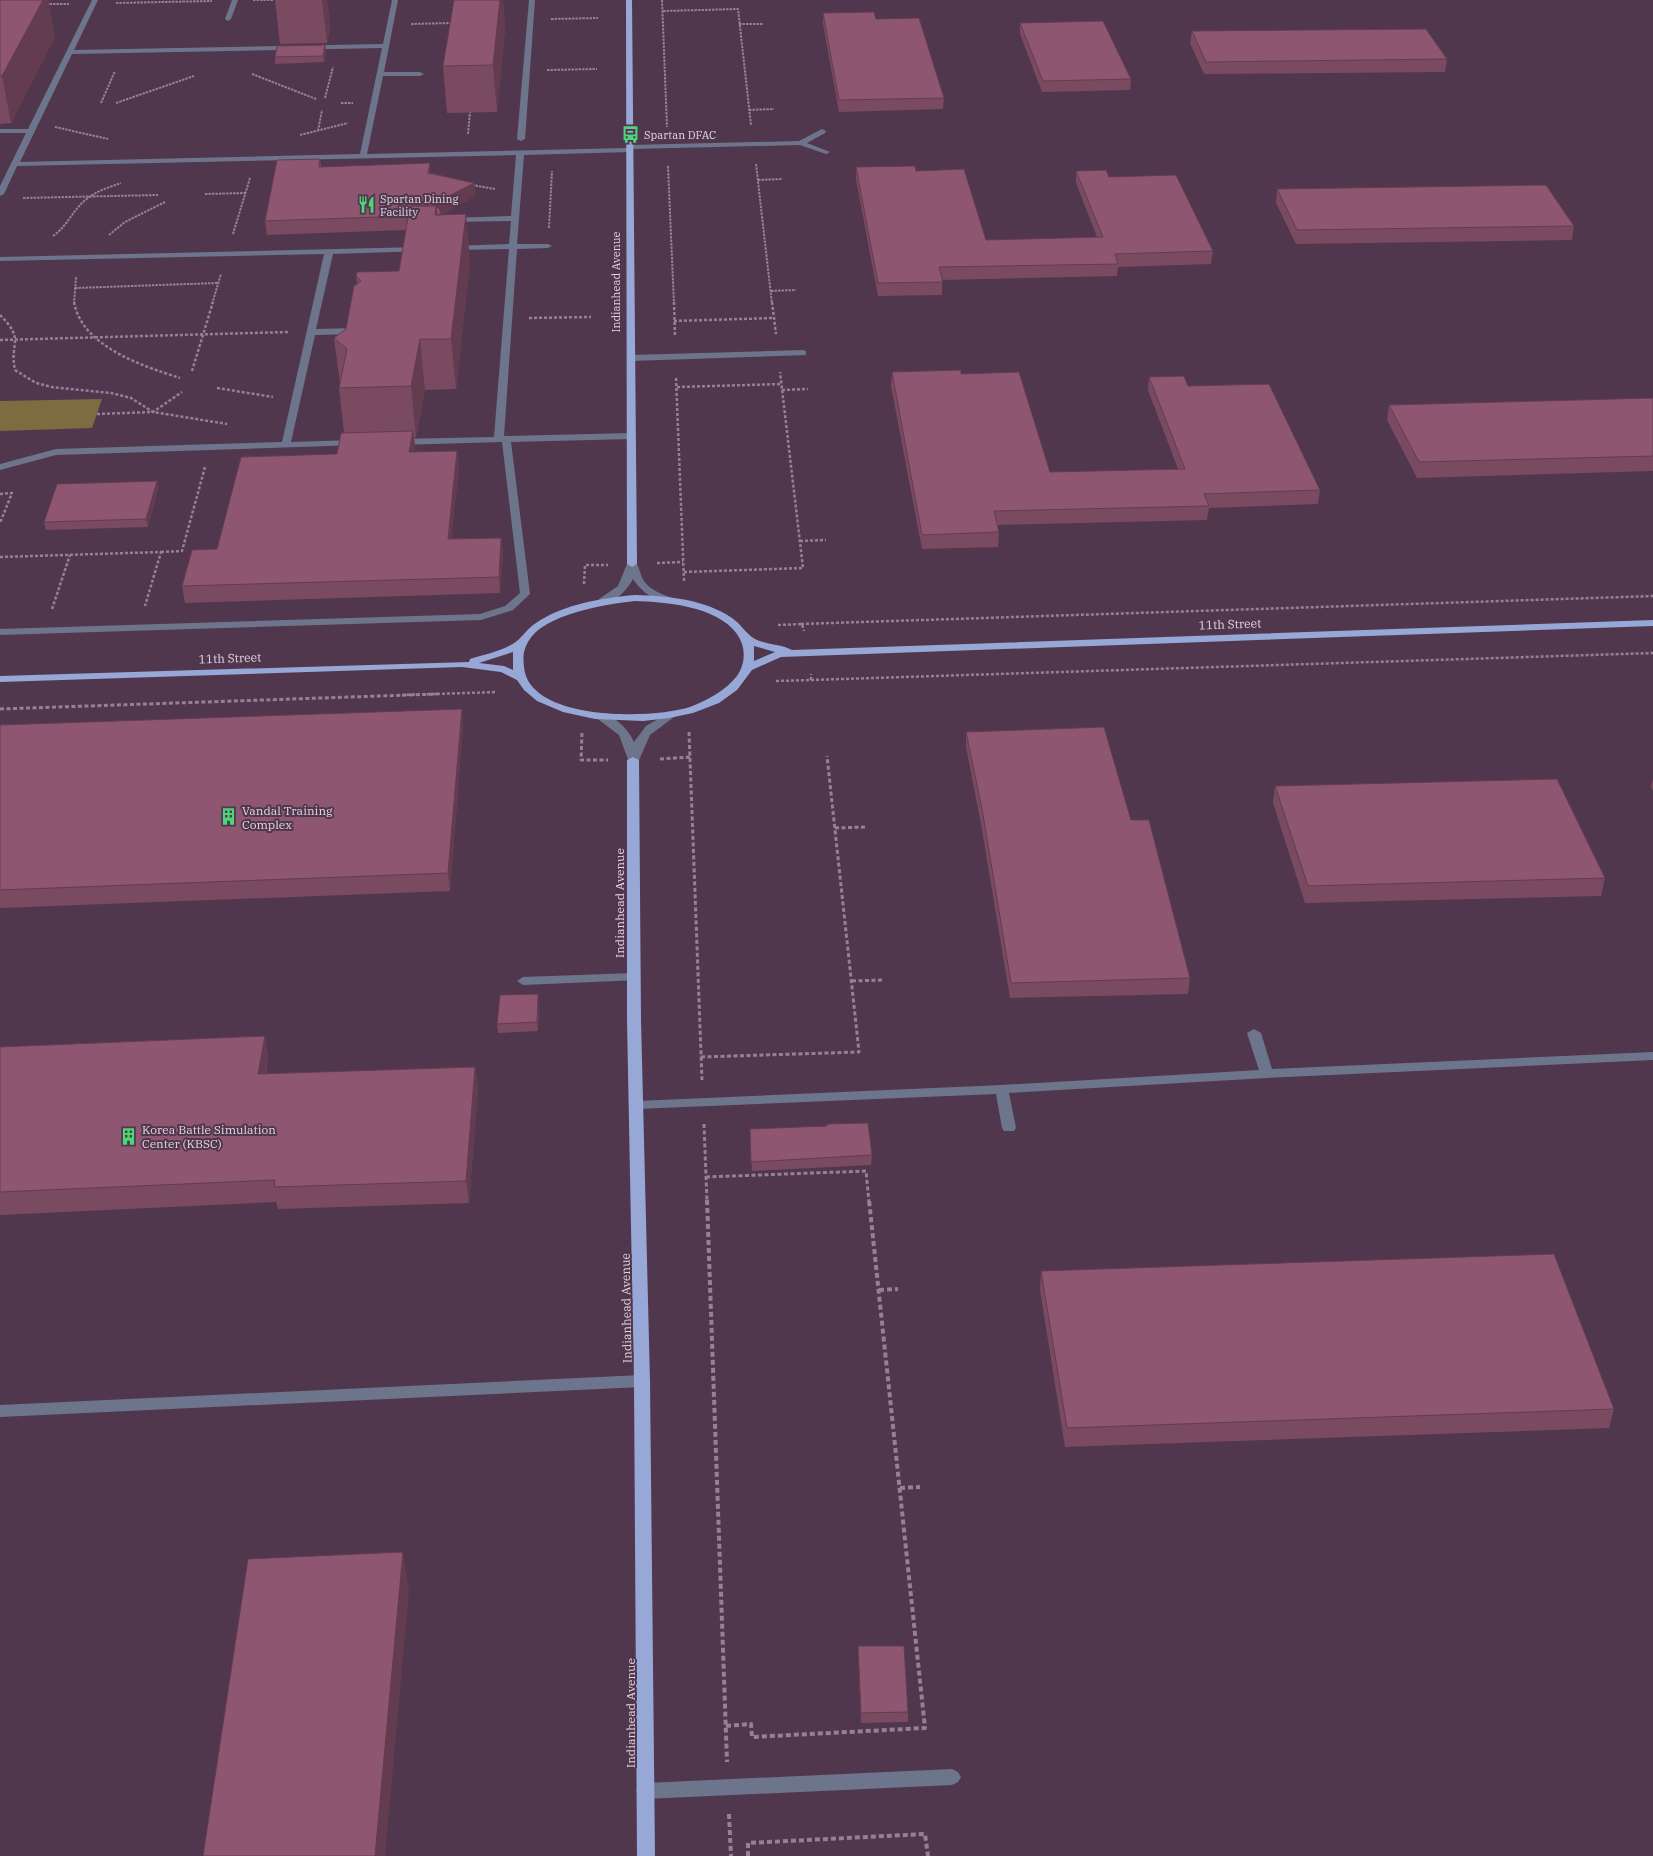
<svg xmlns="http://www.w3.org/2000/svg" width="1653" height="1856" viewBox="0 0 1653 1856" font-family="'IBM Plex Serif',serif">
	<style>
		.green { fill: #7c6c40 }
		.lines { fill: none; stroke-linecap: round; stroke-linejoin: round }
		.path-far3 { stroke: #958193; stroke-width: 2; stroke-dasharray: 2.5 1; stroke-linecap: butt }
		.path-far2 { stroke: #958193; stroke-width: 2.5; stroke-dasharray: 3 2; stroke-linecap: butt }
		.path-far1 { stroke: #958193; stroke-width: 3; stroke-dasharray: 4 2.5; stroke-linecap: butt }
		.path { stroke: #958193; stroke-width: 4; stroke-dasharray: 5 3; stroke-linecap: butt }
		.minor { fill: #6d758d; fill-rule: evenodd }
		.major { fill: #97a8d7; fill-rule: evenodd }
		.wall { fill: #7a4a61 }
		.shaded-wall { fill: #633c4f }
		.building { fill: #8e5671; stroke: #633c4f }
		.labels { text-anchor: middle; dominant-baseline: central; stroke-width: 4; stroke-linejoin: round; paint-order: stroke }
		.far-poi-label { font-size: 11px; fill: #e2d3e0; stroke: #50374e; text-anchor: start }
		.far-street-label { font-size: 11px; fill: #e2d3e0; stroke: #50374e }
		.street-label { font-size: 12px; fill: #e2d3e0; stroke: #50374e }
		.poi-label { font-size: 12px; fill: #e2d3e0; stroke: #50374e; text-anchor: start }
	</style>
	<rect width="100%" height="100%" fill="#50374e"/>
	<path class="green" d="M102 399 92 428 0 431V401Z"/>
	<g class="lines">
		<path class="path-far3" d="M253 0H273
			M662 0 667 127
			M116 3 212 1
			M46 4H69
			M663 11 738 9 751 125
			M551 19 598 18
			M411 24 452 23
			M739 24H763
			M547 70 597 69
			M252 74 316 99
			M325 98 333 67
			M101 103 115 71
			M116 103 194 76
			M341 103H353
			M749 110 774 109
			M55 127 108 139
			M318 131 322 110
			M468 134 470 112
			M300 135 348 123
			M756 164 772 304
			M668 166 674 304
			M758 180 782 179
			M472 185 495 189
			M205 194 246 193
			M23 198 158 195
			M549 228 552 171
			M233 234 250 178
			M109 235 125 222 165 202
			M53 236C66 227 71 214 82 203 93 192 107 188 121 183
			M75 288 218 283
			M771 291 796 290
			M74 304 76 277
			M212 304 221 274"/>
		<path class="path-far2" d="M74 302C82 347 143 366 180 378
			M674 302 675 337
			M772 302 776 334
			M0 315C26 341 9 341 15 370L36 383 52 387 111 393 131 398 153 412 227 424
			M529 318 591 317
			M674 321 773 318
			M0 340 288 332
			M192 371 213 302
			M676 378 684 581
			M677 387 782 384
			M217 388 273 397
			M782 390 808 389
			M97 414 153 412 182 392
			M0 494 12 493 0 523
			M800 541 826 540
			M161 552 182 551 205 467
			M0 557 161 552 145 606
			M657 563 683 562
			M684 572 803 568 780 372
			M584 584 585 565H608
			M52 609 70 555
			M801 624 1653 596
			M778 625 802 624 804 631
			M811 680 1653 653
			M776 681 811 680V674
			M402 695 497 692"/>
		<path class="path-far1" d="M0 709 438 694
			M689 732 702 1080
			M582 733 581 760H608
			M660 759 690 757
			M835 828 865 827
			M852 981 882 980
			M701 1057 859 1052 827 756
			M704 1124 707 1202
			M706 1177 866 1171 869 1202"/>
		<path class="path" d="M707 1200 727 1762
			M879 1290 898 1289
			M900 1488 920 1487
			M726 1726 751 1724 752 1737 925 1728 869 1200
			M729 1814 731 1856
			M748 1856V1843L925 1834 928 1856"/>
		<path class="minor" d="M92 0H98L74 50 383 44 392 0H398L384 72H420L424 74 420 76H383L367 154 627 148 630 145 799 141 822 129 826 131 825 133 807 143 830 152 826 154 800 145 633 149 630 152 524 155 517 244H548L552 246 548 248 517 249 504 436 631 433 636 436 631 439 511 442 530 594 513 610 481 620 0 635V629L480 614 505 606 520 593 502 442 398 445 393 442 398 439 494 437 509 249 452 250 448 248 452 246 509 244 511 221 450 222 446 220 450 218 511 216 516 155 17 166 4 194 0 196V186L26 133H0V129H28ZM382 48 360 154 20 162 72 54Z
			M232 0H238L231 19 228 21 225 19Z
			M529 0H535L525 139 521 141 517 139Z
			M420 247 424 249 423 251 333 254 316 329 359 328 363 331 359 334 315 335 291 442 355 440 360 443 358 445 56 455 0 470V464L56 449 282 442 324 254 0 261V257Z
			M803 350 806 351V355L631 361 627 358 631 355Z
			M632 561C640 563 639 574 644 581 650 590 662 594 672 598L673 600 672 602C657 605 640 590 633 579 627 590 613 606 599 603L598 601 599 599 618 586 627 564Z
			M670 712 674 713 676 715 674 717 650 735 639 760 633 763 629 762 619 735 595 717 597 715C612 711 629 730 634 742L646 726Z
			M634 973 639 974 640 977 639 980 523 985 517 981 523 977Z
			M1254 1029 1261 1033 1272 1069 1653 1052V1060L1267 1078 1009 1093 1016 1128 1014 1131H1004L1002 1128 996 1094 637 1109 632 1108 630 1105 632 1102 637 1101 1002 1085 1259 1070 1247 1033Z
			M642 1375 647 1377 650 1381 647 1385 642 1387 0 1417V1405Z
			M952 1769 958 1772 961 1777 958 1782 952 1785 645 1799 639 1797 636 1791 639 1785 645 1783Z"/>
		<path class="major" d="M626 0H632L637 564 632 567 627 564Z
			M635 595C668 596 704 599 732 618 741 624 746 634 755 639 767 645 781 644 792 650L1653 620V626L781 657 752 670 737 690 719 703 693 713 669 718 643 721 595 719 563 712 537 701 524 690 517 680 501 672 462 667 0 682V676L469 662 470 659C485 654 504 651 517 641 523 636 528 628 536 623 564 604 602 598 635 595ZM635 601C666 602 717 606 737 634 746 647 746 663 737 676 725 691 708 700 690 707 653 719 529 722 524 667 523 657 523 651 528 642 543 614 606 604 635 601ZM754 646 775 652 754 661ZM513 652V670L504 666 479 663Z
			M633 757 639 760 641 1020 650 1381 655 1856H637L634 1381 627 1020V760Z"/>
	</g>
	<path class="wall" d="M0 0H48L55 37 11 123 0 124Z
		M275 0H327L330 27 327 43 280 44Z
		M454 0H503L505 27 497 112 447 113 443 66Z
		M823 13 876 19 944 98 943 109 839 112 823 24Z
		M1020 23 1131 79 1130 90 1042 92 1020 34Z
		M1192 31 1447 59 1445 72 1204 74 1190 43Z
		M325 45 326 51 324 62 275 64V57Z
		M320 159 321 167 431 173 474 183 475 196 441 215 470 262 456 389 425 390 416 437 414 438 415 446 414 452 457 451 459 466 451 539 501 538 503 554 500 593 185 603 182 586 217 549 337 454 344 433 339 388 340 384 334 338 346 329 357 284 356 276 399 271 406 230 267 235 265 221Z
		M856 167 986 240 1097 237 1076 183V171L1109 177 1213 251 1211 264 1118 267 1117 276 942 280V295L878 296 856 179Z
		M1277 189 1574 226 1572 240 1296 244 1276 203Z
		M892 372 961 374 1050 472 1178 469 1148 390 1149 377 1188 386 1320 490 1318 504 1209 508 1207 520 997 525 999 532 998 547 922 549 891 386Z
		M1653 398V471L1417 478 1387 420 1389 405Z
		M157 481 158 489 148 527 46 530 44 522Z
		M0 725 463 726 450 891 0 908Z
		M966 732 1131 820 1190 978 1188 994 1010 998 981 824 966 747Z
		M1653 779V791L1651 787Z
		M1275 786 1605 878 1601 896 1305 903 1273 803Z
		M538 994 539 1003 538 1031 498 1033 497 1024Z
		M265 1036 268 1057 266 1074 475 1067 478 1089 469 1203 278 1209 276 1202 0 1215V1047Z
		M750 1129 872 1155 871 1165 752 1171Z
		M1041 1271 1614 1409 1609 1428 1065 1447 1040 1290Z
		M858 1646 908 1712V1722L861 1723Z"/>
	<path class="shaded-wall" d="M43 0H48L55 37 11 123 2 76Z
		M322 0H327L330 27 327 43Z
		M500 0H503L505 27 497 112 493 65Z
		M325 45 326 51 324 62 323 56Z
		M430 163 431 176 428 173Z
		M474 183 475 196 441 215H435V206L441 200Z
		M466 214 470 262 456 389 451 339Z
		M420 339 425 390 416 437 411 386Z
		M413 431 415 446 411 468 409 452Z
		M457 451 459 466 449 555 448 539Z
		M157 481 158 489 148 527 146 519Z
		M501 538 503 554 500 593 499 577Z
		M462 709 463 726 450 891 448 873Z
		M538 994 539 1003 538 1031 537 1022Z
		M265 1036 268 1057 262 1096 258 1074Z
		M475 1067 478 1089 469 1203 466 1181Z
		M403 1552 409 1590 385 1856H375Z"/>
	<path class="building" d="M0 0H43L2 76H0Z
		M454 0H500L493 65 443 66Z
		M874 12 876 19 919 18 944 98 839 100 823 13Z
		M1103 21 1131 79 1043 81 1020 23Z
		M1426 29 1447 59 1206 62 1192 31Z
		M325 45 323 56 275 57 277 46Z
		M320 159 319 167 430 163 428 173 474 183 441 200 435 206H410L408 216 265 221 277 160Z
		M915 166 916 171 964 169 986 240 1103 237 1076 171 1106 170 1109 177 1176 175 1213 251 1115 254 1118 264 939 267 943 282 878 283 856 167Z
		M1546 185 1574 226 1297 230 1277 189Z
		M410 206H436L435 215 466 214 451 339H420L411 386 339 388 347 349 334 338 346 329 354 286 361 281 356 276 357 272 399 271Z
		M436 206 440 210V215H437Z
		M961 370V374L1019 372 1050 472 1185 469 1149 377 1184 376 1188 386 1269 384 1320 490 1204 494 1209 506 994 511 999 532 922 535 892 372Z
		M1653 398V456L1419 462 1389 405Z
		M413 431 409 452 457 451 448 539 501 538 499 577 182 586 192 550 217 549 241 457 337 454 341 433Z
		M157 481 146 519 44 522 57 484Z
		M462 709 448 873 0 890V725Z
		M1104 727 1131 820H1149L1190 978 1011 983 982 809 966 732Z
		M1557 779 1605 878 1308 886 1275 786Z
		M538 994 537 1022 497 1024 500 995Z
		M265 1036 258 1074 475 1067 466 1181 274 1187 275 1180 0 1192V1047Z
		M868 1123 872 1155 751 1162 750 1129 827 1126V1124Z
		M1554 1254 1614 1409 1067 1428 1041 1271Z
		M403 1552 375 1856H203L248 1559Z
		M858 1646H904L908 1712 861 1713Z"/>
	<defs>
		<symbol id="bus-bare" viewBox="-9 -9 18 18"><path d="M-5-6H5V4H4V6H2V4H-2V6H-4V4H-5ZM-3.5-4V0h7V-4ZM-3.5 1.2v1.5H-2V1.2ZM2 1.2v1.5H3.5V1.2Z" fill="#4dd676" stroke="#50374e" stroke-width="2.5" paint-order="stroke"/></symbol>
		<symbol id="restaurant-bare" viewBox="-9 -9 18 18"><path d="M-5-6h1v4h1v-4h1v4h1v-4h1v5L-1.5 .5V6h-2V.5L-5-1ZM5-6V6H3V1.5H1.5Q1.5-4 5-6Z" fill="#4dd676" stroke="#50374e" stroke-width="2.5" paint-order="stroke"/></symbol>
		<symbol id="building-bare" viewBox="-9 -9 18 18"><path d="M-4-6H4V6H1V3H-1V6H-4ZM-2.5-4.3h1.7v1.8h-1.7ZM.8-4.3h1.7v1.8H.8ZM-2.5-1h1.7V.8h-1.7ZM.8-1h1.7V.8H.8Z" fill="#4dd676" stroke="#50374e" stroke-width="2.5" paint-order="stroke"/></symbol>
	</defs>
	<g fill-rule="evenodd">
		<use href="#bus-bare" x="618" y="122" width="25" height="25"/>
		<use href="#restaurant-bare" x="354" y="192" width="25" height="25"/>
		<use href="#building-bare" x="216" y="804" width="25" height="25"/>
		<use href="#building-bare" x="116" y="1124" width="25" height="25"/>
	</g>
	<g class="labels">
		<g class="far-poi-label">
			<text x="644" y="135">Spartan DFAC</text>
			<text x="380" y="199">Spartan Dining<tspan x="380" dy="13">Facility</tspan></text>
		</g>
		<g class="far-street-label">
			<text transform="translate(616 282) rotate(-90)">Indianhead Avenue</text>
		</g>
		<g class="street-label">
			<text transform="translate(1230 624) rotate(-2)">11th Street</text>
			<text transform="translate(230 658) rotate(-2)">11th Street</text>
			<text transform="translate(619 903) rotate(-90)">Indianhead Avenue</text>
			<text transform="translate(626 1308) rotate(-91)">Indianhead Avenue</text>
			<text transform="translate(630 1713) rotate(-90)">Indianhead Avenue</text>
		</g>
		<g class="poi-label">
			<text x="242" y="810">Vandal Training<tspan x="242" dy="14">Complex</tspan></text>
			<text x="142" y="1129">Korea Battle Simulation<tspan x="142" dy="14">Center (KBSC)</tspan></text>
		</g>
	</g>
</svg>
